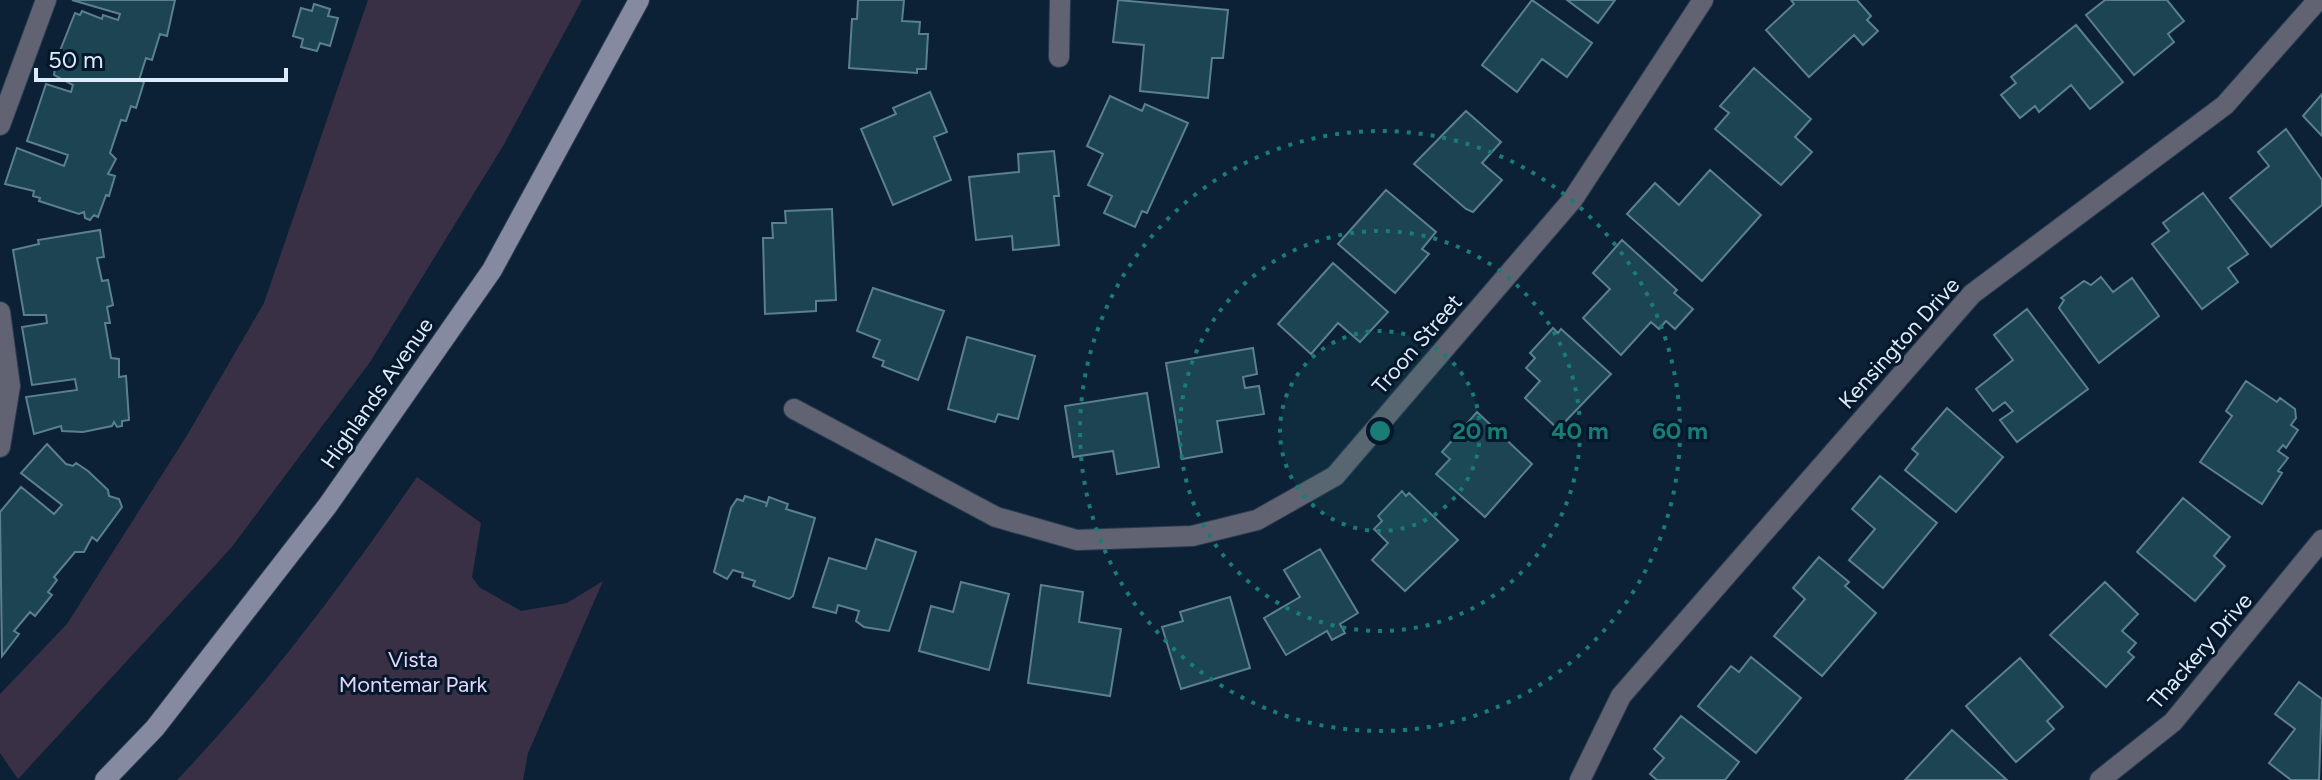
<svg xmlns="http://www.w3.org/2000/svg" width="2322" height="780" viewBox="0 0 2322 780" font-family="Figtree,sans-serif">
	<style>
		.green { fill: #3a3045 }
		.building { fill: #1c4452; stroke: #5a808f; stroke-width: 2 }
		.lines { fill: none; stroke-linecap: round; stroke-linejoin: round }
		.minor-casing { stroke: #2a3d51; stroke-width: 22 }
		.secondary-casing { stroke: #2a3d51; stroke-width: 22 }
		.minor { stroke: #616372; stroke-width: 20 }
		.secondary { stroke: #868aa1; stroke-width: 20 }
		.ring { fill: none; stroke: #197c75; stroke-width: 4; stroke-dasharray: 4 8 }
		.labels { text-anchor: middle; dominant-baseline: central; stroke-width: 6; stroke-linejoin: round; paint-order: stroke }
		.street-label { font-size: 22px; fill: #ddeaf9; stroke: #04172b }
		.park-label { font-size: 22px; fill: #e4d5f7; stroke: #04172b }
		.centre { fill: #197c75; stroke: #04172b; stroke-width: 4 }
		.ring-label { font-size: 24px; text-anchor: middle; font-weight: bold; fill: #197c75; stroke: #04172b; stroke-width: 6; stroke-linejoin: round; paint-order: stroke }
	</style>
	<rect width="100%" height="100%" fill="#0d2136"/>
	<path class="green" d="M368 0H582L503 146 370 362 231 548 18 779 0 753V694L67 624 186 437 264 303Z
		M417 477 481 523 472 577 479 587 521 611 567 603 603 581 528 753 523 780H177C267 686 343 584 417 477Z"/>
	<path class="building" d="M72 0H175L167 36 160 34 152 60 146 58 139 80 144 82 136 108 131 106 126 121 121 120 110 153 116 159 108 174 115 176 109 196 106 195 98 217 94 215 90 220 85 218 84 212 79 214 39 201 40 198 33 196 34 191 5 184 17 148 64 166 68 155 27 141 46 84 71 92 73 85 54 75 56 61 75 13 80 15 82 11 102 19 103 15 118 20 120 14Z
		M858 0H904L902 21 920 22 919 34H928L926 69H917V73L849 68 852 19H857Z
		M1118 0 1228 10 1223 58H1212L1208 98 1140 91 1144 45 1113 42Z
		M1532 0 1592 43 1567 77 1542 59 1517 92 1482 65Z
		M1567 0H1615L1598 23Z
		M1791 0H1857L1871 16 1867 20 1878 31 1863 45 1854 35 1809 77 1766 30 1794 4Z
		M2105 0H2167L2184 21 2168 34 2174 42 2134 75 2086 15Z
		M314 4 330 9 328 16 338 18 330 46 320 43 317 51 301 47 303 39 293 36 301 8 312 11Z
		M2076 25 2123 82 2090 109 2071 85 2039 112 2035 106 2020 118 2001 95 2016 83 2011 77Z
		M1754 68 1811 119 1795 137 1812 152 1781 185 1715 129 1729 113 1720 106Z
		M930 92 947 132 934 137 951 180 893 205 861 129 896 114 893 108Z
		M2322 94V136L2303 116Z
		M1110 96 1142 111 1145 104 1188 123 1147 213 1142 211 1135 227 1104 213 1112 196 1088 185 1103 154 1087 146Z
		M1466 111 1501 142 1482 163 1502 180 1473 212 1466 209 1414 164Z
		M2286 129 2322 180V205L2271 247 2230 198 2269 166 2258 152Z
		M1054 151 1059 196H1054L1059 245 1013 250 1012 236 976 240 969 177 1019 172 1018 154Z
		M1710 170 1761 215 1702 281 1627 214 1655 183 1679 205Z
		M1386 190 1436 232 1422 249 1429 254 1395 293 1338 244Z
		M2203 193 2248 254 2228 268 2238 282 2202 309 2152 244 2169 231 2163 223Z
		M832 209 836 300 816 301V311L765 314 763 238H773L772 223H786L785 211Z
		M100 230 104 257 97 258 102 281 108 280 113 305 107 307 110 323H105L111 358 119 359V377L126 376 129 420 122 421V426L117 427 114 422 112 426 83 432 62 431 61 426 34 434 26 397 77 390 75 379 32 385 22 327 47 323 46 315H24L13 250 39 244 38 240Z
		M1622 240 1677 290 1674 293 1693 309 1675 329 1666 321 1659 329 1651 322 1621 355 1583 318 1610 289 1593 273Z
		M1333 263 1388 312 1360 342 1338 323 1311 354 1278 324Z
		M2101 277 2113 292 2132 278 2159 316 2099 363 2059 308 2064 300 2061 298 2084 281 2091 285Z
		M873 288 944 311 918 380 882 366 884 361 873 357 880 340 857 331Z
		M2027 309 2088 389 2017 442 2000 420 2013 411 2005 402 1993 411 1976 389 2013 360 1994 335Z
		M1553 328 1558 333 1561 329 1611 374 1558 429 1525 398 1540 381 1526 368 1535 358 1530 353Z
		M967 337 1035 356 1018 419 998 414 995 422 948 409Z
		M1253 348 1257 374 1243 377 1245 388 1259 386 1264 414 1217 421 1222 452 1182 459 1166 363Z
		M2246 381 2277 402 2280 398 2295 409 2296 418 2291 425 2298 430 2286 448 2283 445 2278 451 2288 458 2278 471 2282 473 2262 504 2200 462 2232 416 2226 411Z
		M1147 393 1159 467 1117 474 1113 451 1073 457 1065 406Z
		M1947 408 2003 457 1956 512 1905 470 1918 454 1912 449Z
		M1477 412 1532 464 1485 517 1436 474 1450 459 1442 452Z
		M47 444 66 464 73 466 76 463 88 471 108 490 109 496 119 499 122 507 97 541 92 537 84 552H75L54 577 57 580 48 592 52 595 35 616 30 612 14 631 19 634 2 656 0 512 21 487 54 514 62 505 21 473Z
		M1880 476 1937 523 1883 588 1849 560 1875 529 1852 509Z
		M1402 491 1406 496 1409 493 1458 540 1405 591 1372 560 1388 543 1374 529 1382 521 1378 516Z
		M745 496 767 503 766 507 769 497 788 504 786 509 815 518 793 596 789 599 753 586 755 581 742 577 743 573 733 570 727 579 714 572 731 508 737 499 743 501Z
		M2183 498 2230 537 2214 556 2225 566 2195 601 2137 552Z
		M876 539 916 552 889 631 864 627 856 621 859 611 838 605 836 613 813 607 829 558 866 569Z
		M1320 549 1358 613 1340 624 1345 633 1332 640 1327 631 1286 655 1264 618 1300 597 1284 570Z
		M1819 557 1849 582 1845 586 1876 613 1822 676 1774 636 1805 599 1793 588Z
		M961 582 1009 594 989 670 919 651 931 606 953 612Z
		M2105 582 2138 614 2122 631 2136 643 2128 652 2134 657 2106 687 2050 635Z
		M1041 585 1083 592 1079 622 1121 629 1110 696 1028 683Z
		M1230 597 1250 668 1181 689 1162 627 1183 621 1180 612Z
		M1751 657 1801 698 1756 753 1698 706 1731 666 1739 672Z
		M2020 658 2063 707 2047 721 2054 729 2016 762 1966 706Z
		M2299 682 2322 699 2319 780H2291L2269 763 2295 729 2275 714Z
		M1681 716 1739 762 1725 780H1657L1650 774 1664 758 1654 749Z
		M1952 730 2007 780H1905Z"/>
	<g class="lines">
		<defs>
			<path id="minor" d="M1059 57 1060 0
				M0 125 46 0
				M0 312 10 386 0 447
				M794 409 996 517 1077 540 1192 536 1257 520 1335 476 1573 199 1703 0
				M1580 780 1621 696 1972 294 2225 105 2318 0
				M2100 780 2173 722 2322 540"/>
			<path id="secondary" d="M105 780 155 728 328 505 492 270 639 0"/>
		</defs>
		<use href="#minor" class="minor-casing"/>
		<use href="#secondary" class="secondary-casing"/>
		<use href="#minor" class="minor"/>
		<use href="#secondary" class="secondary"/>
	</g>
	<circle cx="1380" cy="431" r="100" fill="#197c75" fill-opacity=".12"/>
	<g class="ring">
		<circle cx="1380" cy="431" r="100"/>
		<circle cx="1380" cy="431" r="200"/>
		<circle cx="1380" cy="431" r="300"/>
	</g>
	<g class="labels">
		<g class="street-label">
			<text transform="translate(1899 343) rotate(-48)">Kensington Drive</text>
			<text transform="translate(1417 344) rotate(-49)">Troon Street</text>
			<text transform="translate(377 393) rotate(-55)">Highlands Avenue</text>
			<text transform="translate(2200 651) rotate(-49)">Thackery Drive</text>
		</g>
		<g class="park-label">
			<text x="413" y="659">Vista<tspan x="413" dy="25">Montemar Park</tspan></text>
		</g>
	</g>
	<circle cx="1380" cy="431" r="12" class="centre"/>
	<g class="ring-label">
		<text x="1480" y="439">20 m</text>
		<text x="1580" y="439">40 m</text>
		<text x="1680" y="439">60 m</text>
	</g>
	<path d="M36 68v12h250v-12" fill="none" stroke="#ddeaf9" stroke-width="4"/>
	<text x="48" y="68" font-size="24" fill="#ddeaf9" stroke="#04172b" stroke-width="6" paint-order="stroke">50 m</text>
</svg>
